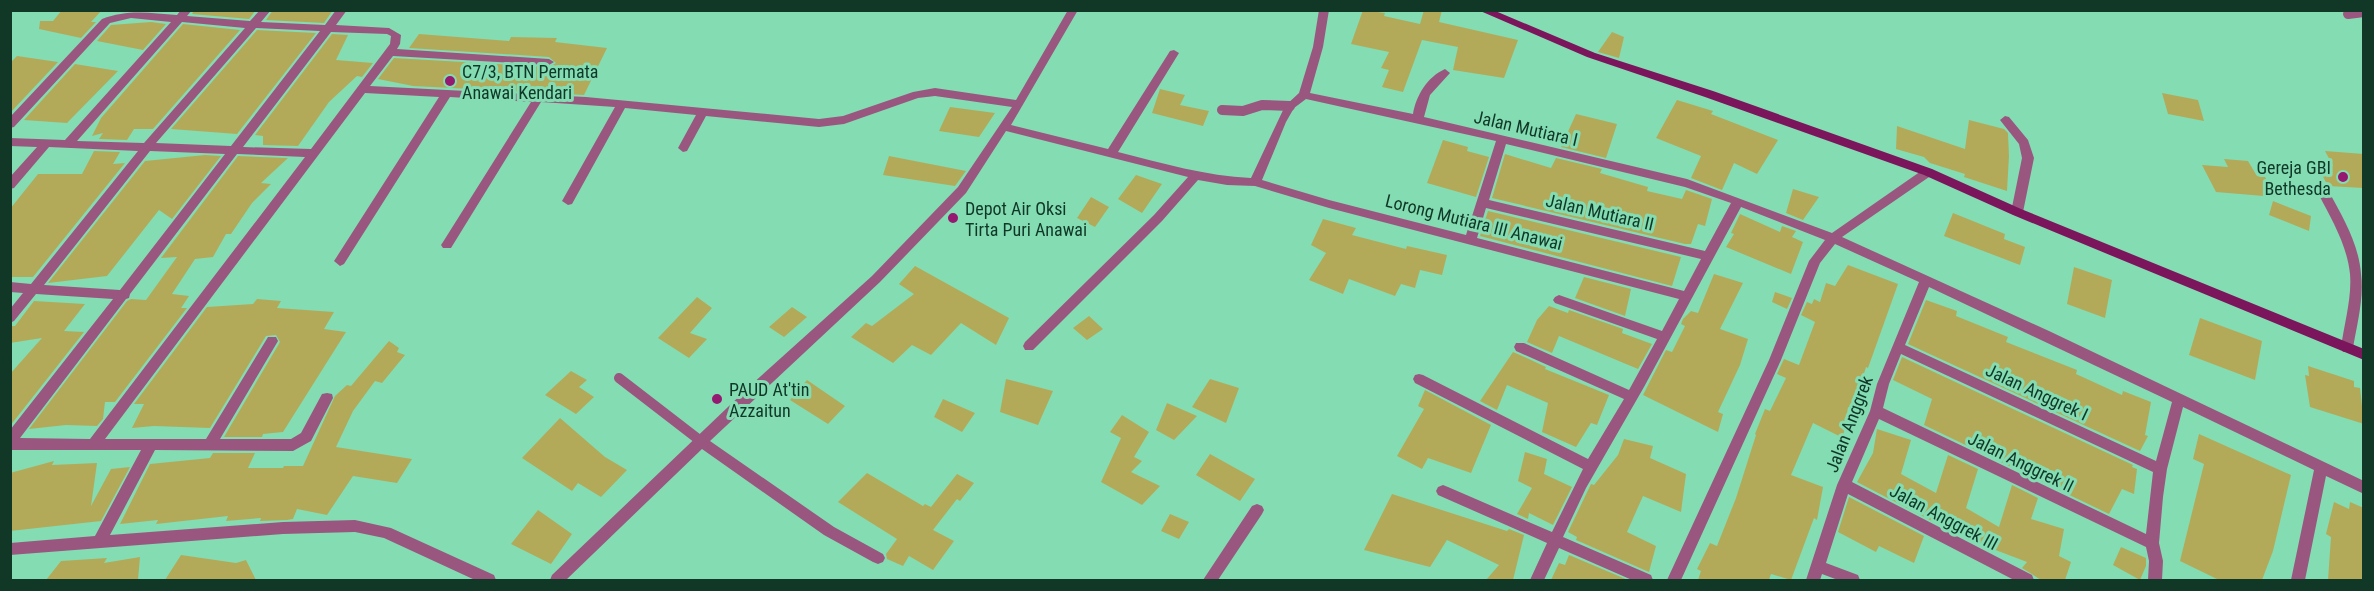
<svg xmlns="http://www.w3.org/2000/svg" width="2374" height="591" viewBox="0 0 2374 591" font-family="'Roboto Condensed',sans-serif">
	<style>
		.building { fill: #b3aa59 }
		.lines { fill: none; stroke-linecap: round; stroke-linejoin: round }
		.lane { stroke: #995780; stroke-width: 10 }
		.street { fill: #995780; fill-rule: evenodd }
		.secondary { fill: #7b165d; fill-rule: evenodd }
		.poi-dot { fill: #951871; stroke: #84dcb3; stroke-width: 2 }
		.labels { text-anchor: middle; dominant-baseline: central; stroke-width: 6; stroke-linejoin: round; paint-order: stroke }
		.poi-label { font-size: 18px; fill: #113727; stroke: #84dcb3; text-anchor: start }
		.street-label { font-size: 18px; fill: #113727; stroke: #84dcb3 }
	</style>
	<rect width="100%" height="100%" fill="#84dcb3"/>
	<path class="building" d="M62 10H102L91 22H96L81 38 39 29 40 21H53Z
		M194 10H256L249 19 192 14Z
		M273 10H333L324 23 266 20Z
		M1363 10 1385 13 1384 16 1420 24 1424 10H1442L1439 22 1518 40 1504 78 1453 70 1458 47 1422 40 1403 92 1382 87 1389 70 1381 68 1389 52 1351 44Z
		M151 22 166 24 143 50 97 41 111 25Z
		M183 24 240 30 153 129H134L127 140 99 139 103 133 92 136 101 118Z
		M257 30 316 33 237 134 171 129Z
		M1612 32 1624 37 1619 58 1598 52Z
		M332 34 348 35 336 60 373 63 362 77 357 76 329 102 298 146 263 145V136L255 135Z
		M419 34 509 41 511 37 557 38 555 42 607 48 584 95 413 86 378 79 394 58 549 67 556 63 549 57 409 48Z
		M17 56 58 62 10 113V63Z
		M75 64 118 71 67 123 24 120Z
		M1160 89 1185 95 1180 105 1209 111 1203 126 1152 113Z
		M2162 93 2198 100 2204 121 2168 114Z
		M1677 100 1713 111 1711 114 1778 140 1757 174 1734 163 1722 190 1691 178 1701 156 1656 138Z
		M950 107 995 113 979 137 939 131Z
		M1576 114 1617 124 1606 158 1561 147Z
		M1969 120 2004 129 2008 133 2009 156 2007 191 1964 177 1965 174 1930 163 1924 157 1896 149 1897 126 1965 149Z
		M1443 140 1468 147 1467 151 1489 157 1476 197 1427 183Z
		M94 151 120 152 113 164 125 163 33 277H10V209L38 174H82Z
		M2325 151 2364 154V188L2328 186 2316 164 2333 166Z
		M1505 154 1551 168 1556 158 1602 169 1600 173 1648 187 1647 191 1682 199 1686 190 1712 199 1705 226 1698 224 1691 244H1685L1492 198Z
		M205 155 221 156 172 219 159 210 107 276 48 283 145 161Z
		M238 156 288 158 261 183 271 184 252 203 231 234H226L213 257 195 259 172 294 189 296 181 308H187L115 402H105L103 419 97 426 66 425 29 429 127 301 131 299 146 300 177 257 161 258Z
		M889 156 966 171 955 186 883 175Z
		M2224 159 2248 161 2257 176 2265 177 2276 197 2216 192 2202 165 2228 167Z
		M1136 175 1162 184 1142 213 1118 199Z
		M1793 189 1819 197 1803 220 1786 213Z
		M1091 197 1109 207 1095 227 1077 218Z
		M2273 201 2311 216 2309 231 2269 215Z
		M1488 211 1681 257 1672 286 1480 236Z
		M1953 213 2005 234 2004 239 2025 247 2020 265 1944 236Z
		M1740 214 1780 232 1782 226 1796 231 1792 237 1803 242 1791 274 1726 247 1734 234 1731 233Z
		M1323 219 1356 228 1352 235 1406 249 1407 246 1447 255 1442 275 1420 270 1415 288 1401 284 1395 296 1349 279 1343 294 1309 280 1326 253 1311 245Z
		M1848 265 1898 284 1868 368 1866 367 1853 410 1848 407 1843 438 1813 423 1791 475 1823 487 1817 520 1814 518 1791 580 1771 574 1769 580H1698L1701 571 1697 569 1710 543 1717 546 1736 498 1756 435 1755 434 1765 409 1770 411 1786 378 1777 374 1784 359 1799 365 1815 322 1801 315 1807 302 1812 304 1814 299 1820 302 1826 283 1835 286Z
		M915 266 1009 318 996 345 961 323 931 355 912 345 893 363 851 337 866 323 872 326 914 294 899 284Z
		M2074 267 2112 280 2105 318 2067 304Z
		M1714 274 1743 283 1720 329 1748 339 1740 365 1718 412 1723 414 1718 432 1643 395 1666 350 1672 352 1685 326 1681 324 1683 319 1691 311 1698 313Z
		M1584 277 1631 289 1625 316 1575 298Z
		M1775 292 1792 298 1787 309 1772 302Z
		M697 297 712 308 690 333 707 339 689 358 658 338Z
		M257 299 281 301 277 308 334 312 324 329 346 332 283 432 263 434 262 437H224L280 342 276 335 266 336 210 428 154 426 132 428 144 404H134L207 307 253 304Z
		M1926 300 1957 311 1956 316 2008 337 2006 342 2077 370 2076 374 2122 395 2123 391 2151 402 2145 435 2148 436 2140 451 1908 344Z
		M34 301 85 304 64 331 84 332 10 426V374L42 338 10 343V326H15Z
		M1549 306 1568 313 1569 310 1623 329 1622 333 1652 344 1638 369 1559 336 1552 353 1527 342 1537 320Z
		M792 307 807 317 784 337 769 327Z
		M1089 316 1103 329 1087 340 1073 328Z
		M2200 318 2262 341 2255 380 2189 355Z
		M389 341 399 348 397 352 405 355 382 383 375 381 353 411 336 447 412 459 397 483 353 476 327 515 297 509 293 519 287 520 260 521 261 518 226 521 228 516 156 524 158 520 120 524 150 464 210 458 213 453H255L248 468H283L284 466H303L335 396 347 385 351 386Z
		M1513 352 1520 355 1518 358 1520 355 1546 367 1545 369 1609 395 1597 425 1591 423 1576 447 1542 432 1548 403 1507 385 1497 410 1480 401Z
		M1902 357 2133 465 2132 467 2137 469 2134 494 2122 489 2109 514 1924 425 1932 399 1893 380Z
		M2308 366 2354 381V387L2360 388 2364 424 2310 407 2305 375 2309 376Z
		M571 371 587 380 579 387 594 397 576 414 545 395Z
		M1006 379 1053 391 1038 425 1000 412Z
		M1210 379 1239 388 1226 423 1192 407Z
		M807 380 845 406 828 424 790 400Z
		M1425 390 1491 425 1471 473 1428 458 1422 469 1397 456 1424 409 1418 406Z
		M943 399 975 413 962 432 934 417Z
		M1167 403 1197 416 1174 440 1156 430Z
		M1122 415 1149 432 1134 457 1142 461 1131 472 1160 486 1142 505 1101 482 1121 438 1110 432Z
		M560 418 605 457 627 470 601 497 578 483 572 491 522 458Z
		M1877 429 1911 440 1901 474 1936 493 1948 455 1978 469 1966 508 1999 527 2012 485 2038 498 2031 519 2064 529 2059 556 2071 562 2065 580H2041L2022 568 2027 562 1985 546 1954 530 1953 532 1857 482 1873 453Z
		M2199 434 2291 475 2273 551 2262 580H2219L2180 561 2204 464 2193 459Z
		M1624 439 1653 446 1650 458 1686 474 1681 512 1643 496 1627 532 1656 546 1649 572 1576 540 1577 537 1568 532 1591 484 1594 485 1618 455Z
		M1525 452 1547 459 1544 474 1572 487 1553 525 1529 513 1528 519 1517 514 1532 488 1518 481Z
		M1210 454 1255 479 1240 501 1196 475Z
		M54 461 52 465 97 463 91 506 111 469 130 467 101 521 10 531V473Z
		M867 473 923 506 925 504 931 507 957 474 974 483 960 501 957 499 933 530 954 541 933 570 909 556 903 566 887 559 886 554 897 539 838 502Z
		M1392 494 1507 531 1509 529 1524 535 1513 580H1486L1499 565 1447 540 1430 567 1364 550Z
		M1849 497 1924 536 1914 563 1879 546 1876 552 1838 532Z
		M2334 502 2349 509 2350 502 2364 508V580H2328L2331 537 2326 534Z
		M538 510 572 534 551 564 511 544Z
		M1170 514 1189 522 1179 539 1161 531Z
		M2121 547 2146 558V566L2140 580 2113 565Z
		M181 555 236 563 246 560 256 580H165Z
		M1569 555 1628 580H1551L1559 563 1565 565Z
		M140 557 138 580H46L61 561 107 558 104 563Z"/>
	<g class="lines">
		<path class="lane" d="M2348 14 2364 12
			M1222 110 1243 111 1262 105 1290 106
			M619 378 702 442"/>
		<path class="street" d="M181 10H192L187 16 250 21 260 10H271L261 22 325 25 336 10H347L336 25 389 28 401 35 400 44 397 49 549 59 554 62 549 65 393 56 370 86 586 97 819 119 843 116 913 92 935 88 1016 100 1068 10H1078L1011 125 1108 149 1170 51 1174 50 1179 53 1118 152C1162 163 1206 176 1251 178L1285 106 1299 93 1313 47 1319 10H1329L1323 47 1310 93 1413 114C1416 96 1427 77 1445 69L1450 73 1430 95 1424 117 1687 179 1832 233 1924 169H1932L1934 172 1932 175 1842 237 2049 331 2364 481V494L2326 476 2305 580H2291L2314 470 2183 407 2167 469 2163 497 2159 543 2163 561 2162 580H2148L2149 561 2146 547 1879 419 1852 482 2032 575 2034 580H2014L1848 494 1826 563 1858 575 1860 580H1838L1822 574 1820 580H1806L1837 485 1870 411 1877 384 1919 282 1835 244 1820 263 1781 360 1681 580H1667L1769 360 1809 261 1825 240 1741 207 1644 387 1586 488 1563 537 1651 575 1653 580H1632L1559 548 1544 580H1530L1547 543 1438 495 1436 491 1438 487 1443 485 1448 487 1552 532 1583 469 1415 383 1413 379 1415 375 1419 374 1423 375 1588 459 1624 399 1516 351 1514 347 1516 343H1524L1629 390 1657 339 1555 303 1553 300 1555 297 1559 295 1662 331 1679 299 1329 208 1255 186 1227 185 1198 180 1162 221 1033 350H1025L1023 346 1025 342 1154 215 1188 177 1006 131 966 193 880 282 710 441 834 527 883 554 885 558 883 562 878 564 873 562 824 535 702 449 566 580H550L552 575 751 385 872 276 958 187 1012 107 935 96 918 98 844 124 819 127 706 116 687 151 683 152 678 148 696 115 625 108 572 204 568 205 562 201 615 107 541 102 451 248H443L441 245 443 242 531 102 450 97 344 264 340 266 334 261 336 258 439 97 365 93 105 439H206L268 337H276L278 341 220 439H291L301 433 322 394 327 393 332 394 333 398 311 441 293 451 155 450 110 535 283 522 355 520 391 528 494 575 496 580H475L384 538 355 532 283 534 10 555V543L95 536 141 450H10V430L113 299 36 294 14 321 10 323V309L23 293 10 292V282L31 284 138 151 49 147 14 188 10 189V177L37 147 10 146V138L65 140 171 22 131 18 110 23 14 127 10 128V117L102 19C127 9 151 13 177 15ZM182 22 245 28 144 143 77 141ZM256 28 320 31 231 146 156 143ZM331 32 387 34 391 36 390 44 311 149 243 147ZM1306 99 1496 141 1466 235 1329 200 1262 180 1286 122 1294 108ZM1506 144 1685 187 1731 203 1705 251 1489 200ZM150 151 225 154 120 290 44 285ZM237 154 305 157 90 439 20 438 126 299 129 298 130 294ZM1486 208 1701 259 1684 291 1477 238ZM1929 287 2172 402 2156 461 1905 345ZM1901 354 2153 472 2146 534 1883 408 1889 384Z
			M2005 116 2009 117 2028 140 2034 158 2023 212 2017 216 2011 212 2022 158 2019 144 2000 120Z
			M2325 191 2329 192C2343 217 2359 245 2361 274 2364 299 2357 324 2353 348L2351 352H2343L2341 348C2344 324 2352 298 2350 274 2347 245 2332 220 2319 195Z
			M1257 504 1262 506 1264 510 1262 514 1218 580H1203L1252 506Z"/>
		<path class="secondary" d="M1478 10H1493L1595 53 1713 91 1932 169 2021 209 2364 349V360L2013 215 1924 175 1705 97 1587 57Z"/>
	</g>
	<g class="poi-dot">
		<circle cx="450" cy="81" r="6"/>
		<circle cx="2343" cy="177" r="6"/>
		<circle cx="953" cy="218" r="6"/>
		<circle cx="717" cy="399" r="6"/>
	</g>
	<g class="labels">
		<g class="poi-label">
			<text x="462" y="71">C7/3, BTN Permata<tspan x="462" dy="21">Anawai Kendari</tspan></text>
			<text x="2331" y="167" text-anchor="end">Gereja GBI<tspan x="2331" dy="21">Bethesda</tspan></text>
			<text x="965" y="208">Depot Air Oksi<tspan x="965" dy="21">Tirta Puri Anawai</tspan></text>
			<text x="729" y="389">PAUD At'tin<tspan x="729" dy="21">Azzaitun</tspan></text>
		</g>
		<g class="street-label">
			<text transform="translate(1526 128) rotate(13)">Jalan Mutiara I</text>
			<text transform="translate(1600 212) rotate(13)">Jalan Mutiara II</text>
			<text transform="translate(1474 222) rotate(14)">Lorong Mutiara III Anawai</text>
			<text transform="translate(2037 392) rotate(25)">Jalan Anggrek I</text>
			<text transform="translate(1849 424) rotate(-69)">Jalan Anggrek</text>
			<text transform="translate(2021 462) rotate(26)">Jalan Anggrek II</text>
			<text transform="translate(1944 517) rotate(28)">Jalan Anggrek III</text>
		</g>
	</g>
	<rect width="2374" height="591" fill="none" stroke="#113727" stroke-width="24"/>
</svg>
